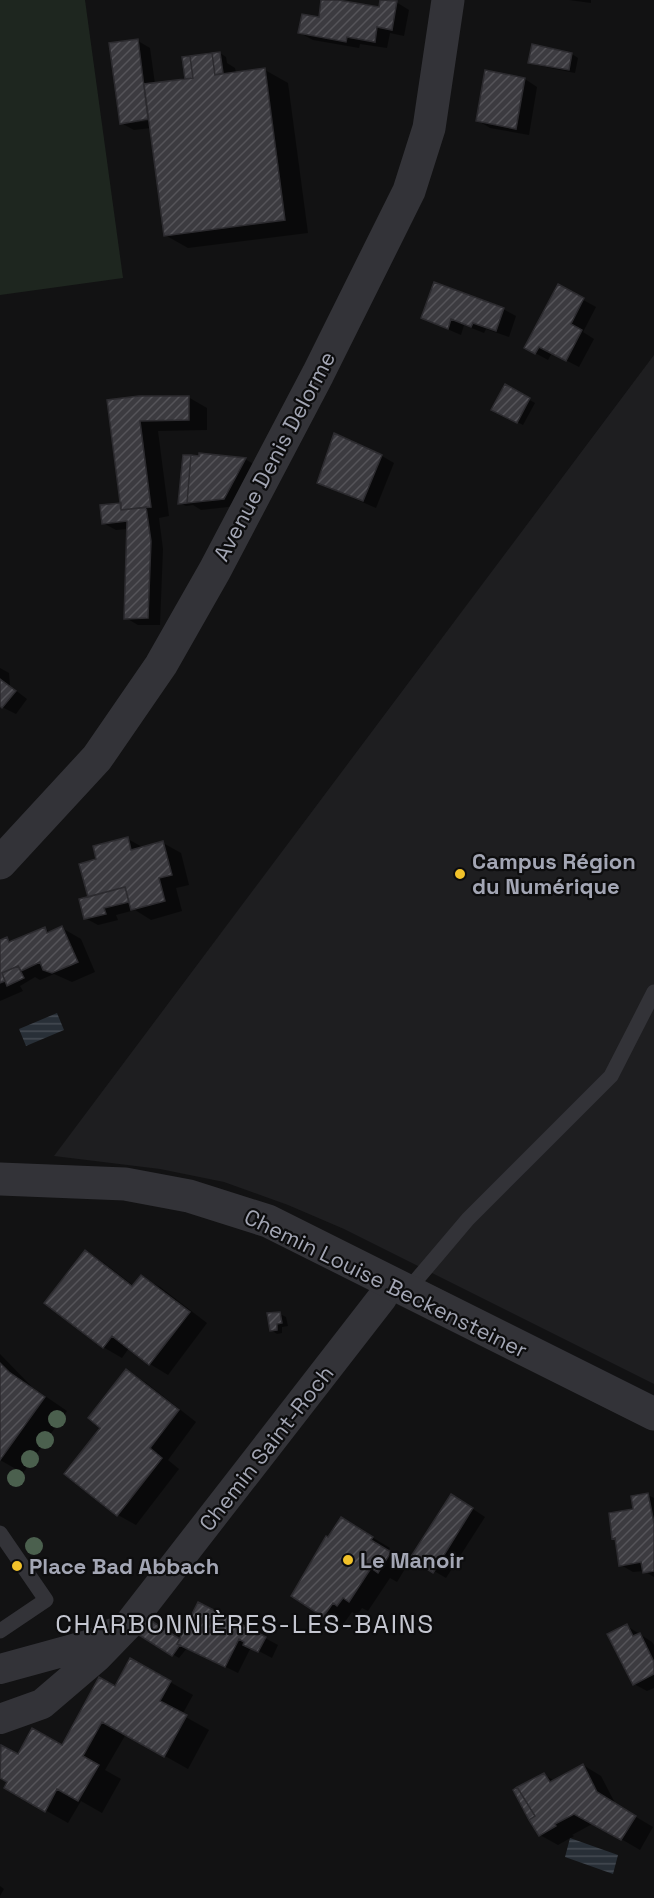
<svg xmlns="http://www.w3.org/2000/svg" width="654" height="1898" viewBox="0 0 654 1898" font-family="'Space Grotesk',sans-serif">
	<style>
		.built { fill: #1e1e20 }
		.grass { fill: #1e261f }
		.water { fill: url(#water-rules) }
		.shadow { fill: #0007; fill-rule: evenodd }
		.building { fill: url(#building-hatch); stroke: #2c2b2f; stroke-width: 1.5 }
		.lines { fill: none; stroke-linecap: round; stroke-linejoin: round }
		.service { stroke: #333338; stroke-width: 15 }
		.minor { stroke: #333338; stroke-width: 30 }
		.tertiary { stroke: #333338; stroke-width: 33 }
		.tree { fill: #4b604e }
		.poi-dot { fill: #f2c22a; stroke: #0d0d0e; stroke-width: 2 }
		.labels { text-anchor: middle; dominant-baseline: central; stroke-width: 4.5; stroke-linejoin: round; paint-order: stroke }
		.street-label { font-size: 22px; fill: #a3a6b4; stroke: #0d0d0e }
		.poi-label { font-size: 22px; font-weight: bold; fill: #a3a6b4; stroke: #0d0d0e; text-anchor: start }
		.quarter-label { font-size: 26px; letter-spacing: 1.5px; fill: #c4c6d0; stroke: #0d0d0e }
	</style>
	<defs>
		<pattern id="water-rules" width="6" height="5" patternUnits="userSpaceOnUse" patternTransform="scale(1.5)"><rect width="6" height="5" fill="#282f37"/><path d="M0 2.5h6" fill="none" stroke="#444a52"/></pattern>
		<pattern id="building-hatch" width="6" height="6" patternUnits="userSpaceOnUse" patternTransform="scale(1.5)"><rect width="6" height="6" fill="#3c3b40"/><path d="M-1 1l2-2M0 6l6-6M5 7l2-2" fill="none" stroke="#555459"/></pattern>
	</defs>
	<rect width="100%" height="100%" fill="#121213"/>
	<path class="built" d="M654 355V1384L344 1229 288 1205 224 1182 160 1169 54 1156Z"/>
	<path class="grass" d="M0 0H85L123 278 0 295Z"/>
	<path class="water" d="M57 1013 64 1030 26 1046 19 1029Z
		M570 1838 618 1855 613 1874 565 1857Z"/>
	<path class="shadow" d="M323 0 380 8 381 0 396 2 409 10 404 36 390 33 387 48 360 44 359 48 313 40 300 33 320 18Z
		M569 0H591V3Z
		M138 41 150 48 155 84 187 80 220 53 226 57 227 63 235 68 236 73 265 70 288 83 308 233 188 248 165 235 151 128 134 130 121 123ZM156 117V120L131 123V120Z
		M533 46 572 54 578 58 575 73 536 65 530 62Z
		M525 79 537 87 529 135 490 128 477 120Z
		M558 286 596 307 583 332 594 339 579 367 552 353 548 360 526 348Z
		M503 309 516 316 509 337 486 329 484 333 464 325 461 335 422 318Z
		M505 386 535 403 523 425 493 409Z
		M188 397 207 408V430L158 431 169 516 159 518 163 549 160 625H138L126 618 128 529 116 530 103 523 122 504 140 398Z
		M382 456 394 463 376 508 332 489 319 482Z
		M200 458 245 459 257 466 237 506 201 510 193 505 186 506 180 503Z
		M0 668 9 673 10 686 27 699 16 714 0 706Z
		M128 839 144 848 163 843 181 853 189 885 176 888 182 911 151 920 135 910 116 915 118 920 98 925 85 918 98 860Z
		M62 928 81 939 95 972 72 982 54 974 40 980 35 977 20 986 23 991 0 1001V942L7 939 13 942 45 929 52 933Z
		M86 1252 104 1263 134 1286 141 1277 160 1287 207 1323 168 1375 150 1364 129 1348 122 1358 103 1347Z
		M280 1314 286 1317 288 1326 282 1327V1333L277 1334 271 1330Z
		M0 1354 32 1387 67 1411 23 1473 0 1460Z
		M126 1371 145 1382 196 1422 168 1460 179 1469 136 1525 118 1515 102 1427Z
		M648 1495 654 1498V1577L644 1571 633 1572 621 1565 617 1540 614 1538Z
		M464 1503 485 1517 446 1578 412 1558Z
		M360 1530 390 1548 388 1551 408 1564 397 1582 390 1578 368 1611 362 1608 357 1615 352 1612 342 1626 324 1615Z
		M627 1626 652 1642 654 1645V1688L647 1691 634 1684Z
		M141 1635 180 1641 265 1638 278 1645 272 1658 251 1647 238 1673 187 1648 179 1658Z
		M131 1660 193 1695 182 1715 209 1730 188 1769 126 1734 105 1770 121 1779 102 1813 81 1801 68 1823 6 1788 9 1782 0 1776 1 1747 18 1756 62 1747 115 1688Z
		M583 1765 601 1776 616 1805 653 1827 640 1850 594 1823 572 1835 574 1836 558 1845 540 1835 544 1775 555 1781Z
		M0 1886 4 1889 0 1896Z"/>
	<path class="building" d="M321 0H338L379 7 380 0 397 1 392 30 377 27 375 42 347 37 346 42 298 33 302 14 319 17Z
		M138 39 148 119 120 124 109 43Z
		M532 44 572 53 569 70 528 63Z
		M220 52 223 73 215 75 212 53Z
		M212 53 215 75 265 68 285 220 164 236 144 84 193 78 190 56Z
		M190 56 193 78 185 79 182 57Z
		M485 70 525 78 516 129 476 121Z
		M434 282 504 308 496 331 473 323 471 327 451 319 448 329 421 318Z
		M558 284 584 298 571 324 582 330 566 361 539 347 535 354 524 348Z
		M505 384 530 398 517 423 491 410Z
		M139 396H189V420L140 421 151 507 121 510 107 400Z
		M334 433 382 455 363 501 317 483Z
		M199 453 246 458 224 499 187 503 191 455 199 456Z
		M183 455H191L187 503 178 504Z
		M121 503V510L146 507 151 541 148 618 124 619 127 521 102 524 100 505Z
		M0 679 16 691 2 708 0 706Z
		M128 837 131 850 163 841 172 875 159 878 165 901 131 910 125 887 88 897 79 864 96 859 93 846Z
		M125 887 129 902 104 908 106 914 84 919 79 899Z
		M62 926 78 962 52 973 43 970 40 962 21 971 18 966 2 973 5 981 0 983V940L7 937 9 942 45 927 47 933Z
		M18 966 24 978 7 986 2 973Z
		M85 1250 132 1286 141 1275 190 1312 149 1365 112 1336 103 1348 44 1303Z
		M280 1312 282 1323 277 1324V1330L270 1331 267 1313Z
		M0 1363 9 1372 45 1397 0 1460Z
		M126 1369 179 1410 150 1448 162 1458 117 1516 64 1474 100 1428 88 1418Z
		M648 1493 654 1523V1571L643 1573 641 1562 619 1566 615 1538 612 1539 609 1513 633 1509 631 1496Z
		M451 1494 473 1508 433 1573 410 1558Z
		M341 1517 373 1537 371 1540 391 1552 378 1573 371 1568 349 1602 343 1598 337 1606 333 1603 323 1617 291 1596 326 1536 328 1537Z
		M198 1602 266 1637 258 1652 243 1645 244 1642 239 1639 225 1667 177 1644Z
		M150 1620 180 1639 177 1644 180 1645 172 1656 139 1635Z
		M627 1624 633 1636 640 1633 654 1662V1674L633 1685 607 1634Z
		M130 1658 171 1681 160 1701 187 1715 164 1757 102 1722 83 1756 99 1765 78 1801 57 1789 45 1812 4 1788 7 1782 0 1778 1 1745 18 1754 32 1728 62 1745 99 1677 115 1686Z
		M583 1764 597 1792 636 1816 621 1840 574 1814 555 1824 556 1826 539 1836 529 1820 535 1816 517 1787 544 1773 550 1782Z
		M517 1787 535 1816 529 1820 513 1790Z"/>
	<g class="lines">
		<path class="service" d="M407 1291 468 1219 611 1076 654 992
			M0 1533 46 1600 0 1631"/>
		<path class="minor" d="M0 1669 95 1643 113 1633
			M0 1719 42 1704 97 1657 129 1624 382 1298 390 1282"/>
		<path class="tertiary" d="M0 863 97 758 161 665 215 570 318 374 409 191 429 128 448 0
			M0 1179 125 1184 189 1196 268 1221 654 1414"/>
	</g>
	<g class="tree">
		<circle cx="57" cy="1419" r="9"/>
		<circle cx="45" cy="1440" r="9"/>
		<circle cx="30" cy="1459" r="9"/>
		<circle cx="16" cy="1478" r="9"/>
		<circle cx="34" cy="1546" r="9"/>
	</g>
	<g class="poi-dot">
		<circle cx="460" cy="874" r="6"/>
		<circle cx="348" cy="1560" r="6"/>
		<circle cx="17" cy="1566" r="6"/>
	</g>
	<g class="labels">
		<g class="street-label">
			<text transform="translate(274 456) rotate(-62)">Avenue Denis Delorme</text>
			<text transform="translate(386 1283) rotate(26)">Chemin Louise Beckensteiner</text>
			<text transform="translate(266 1448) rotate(-52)">Chemin Saint-Roch</text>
		</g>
		<g class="poi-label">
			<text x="472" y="861">Campus Région<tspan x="472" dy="25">du Numérique</tspan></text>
			<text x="360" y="1560">Le Manoir</text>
			<text x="29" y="1566">Place Bad Abbach</text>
		</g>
		<g class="quarter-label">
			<text x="245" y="1624">CHARBONNIÈRES-LES-BAINS</text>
		</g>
	</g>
</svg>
